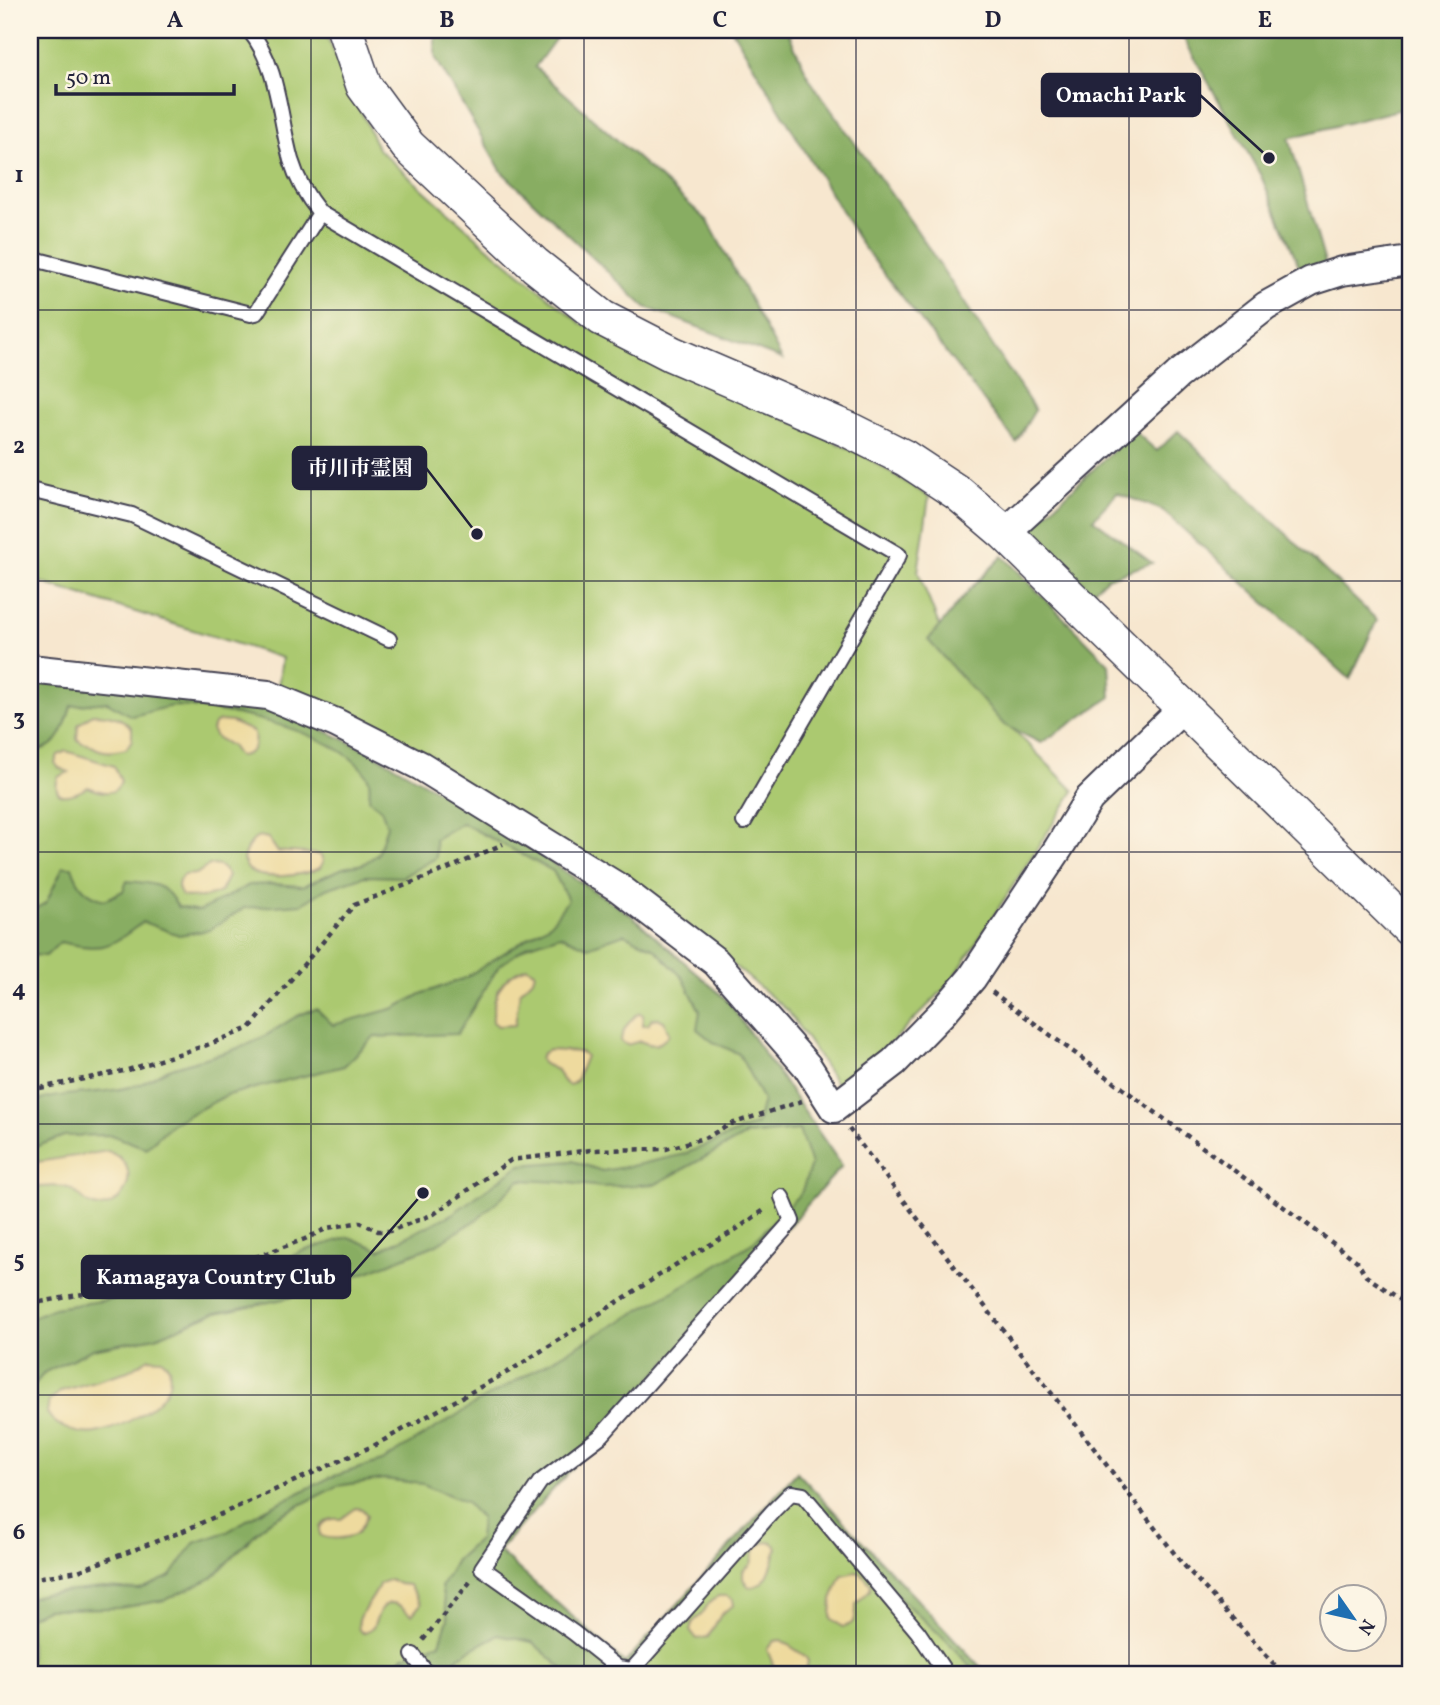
<svg xmlns="http://www.w3.org/2000/svg" width="1440" height="1705" viewBox="0 0 1440 1705" font-family="Vollkorn,'Noto Serif JP',serif">
	<style>
		.green { fill: #abc970; stroke: #667656; stroke-width: 2 }
		.forest { fill: #88ad62; stroke: #55684e; stroke-width: 2 }
		.sand { fill: #eeda9e; stroke: #887e6c; stroke-width: 2 }
		.lines { fill: none; stroke-linecap: round; stroke-linejoin: round }
		.service-casing { stroke: #424051; stroke-width: 18 }
		.minor-casing { stroke: #424051; stroke-width: 32 }
		.tertiary-casing { stroke: #424051; stroke-width: 38 }
		.path { stroke: #424051; stroke-width: 4.5; stroke-dasharray: 5 5; stroke-linecap: butt }
		.service { stroke: #fff; stroke-width: 14 }
		.minor { stroke: #fff; stroke-width: 28 }
		.tertiary { stroke: #fff; stroke-width: 35 }
		.grid { fill: none; stroke: #22223b; stroke-width: 2; stroke-opacity: 0.55 }
		.leader { fill: none; stroke: #22223b; stroke-width: 2.5 }
		.callout-dot { fill: #22223b; stroke: #fcf5e5; stroke-width: 2.5 }
		.callout { fill: #22223b; stroke: #22223b; stroke-width: 2.5 }
		.callout-label { font-size: 21px; text-anchor: middle; font-weight: bold; fill: #fff }
		.neatline { fill: none; stroke: #22223b; stroke-width: 2.5 }
		.grid-label { font-size: 23px; text-anchor: middle; font-weight: bold; fill: #22223b }
	</style>
	<rect width="100%" height="100%" fill="#fcf5e5"/>
	<filter id="ink" filterUnits="userSpaceOnUse"><feTurbulence type="fractalNoise" baseFrequency=".0143" numOctaves="2"/><feDisplacementMap in="SourceGraphic" scale="14" xChannelSelector="R" yChannelSelector="G"/><feConvolveMatrix kernelMatrix="1 2 1 2 8 2 1 2 1" color-interpolation-filters="sRGB"/></filter>
	<filter id="wash" filterUnits="userSpaceOnUse"><feTurbulence type="fractalNoise" baseFrequency=".00686" numOctaves="4" result="noise"/><feDisplacementMap in="SourceGraphic" scale="28" xChannelSelector="R" yChannelSelector="G"/><feGaussianBlur stdDeviation="1.57" result="paint"/><feColorMatrix in="noise" values="0 0 0 0 0 0 0 0 0 0 0 0 0 0 0 0 0 1.4 0 .05"/><feComposite in="paint" operator="in"/></filter>
	<g filter="url(#wash)">
		<rect width="100%" height="100%" fill="#f7e7cf"/>
		<path class="green" d="M30 30H324L378 149 484 244 583 325 863 455 929 497 918 572 958 673 1074 791 951 982 882 1052 840 1089 788 1011 674 915 278 687 282 658 30 579Z
			M30 674 264 703 471 810 631 915 727 1000 842 1166 498 1551 625 1663 797 1472 988 1675H30Z"/>
		<path class="forest" d="M435 30H562L535 67 708 221 782 359 645 307 502 172 435 57Z
			M732 30H787L810 80 916 229 1035 410 1016 442 861 244Z
			M1179 30H1410V107L1289 138 1326 266 1302 273 1261 176Z
			M1134 431 1157 451 1178 431 1377 620 1350 679 1162 510 1117 493 1093 519 1152 563 1107 578 1087 596 1032 540 1034 525Z
			M1003 556 1109 664 1111 697 1041 743 1004 725 928 640 970 589Z
			M30 674 264 703 369 751 471 810 631 915 727 1000 842 1166 498 1551 625 1663 797 1472 988 1675H978L946 1640 889 1589 791 1486 641 1655 639 1675H570L532 1642 498 1635 459 1656 438 1675H387L403 1656 440 1643 448 1619 441 1587 456 1560 479 1539 481 1519 466 1502 423 1484 384 1479 337 1486 267 1522 212 1578 165 1600 119 1608 46 1609 30 1617V1598L43 1594 103 1588 139 1590 171 1576 194 1543 227 1532 260 1512 331 1477 382 1461 470 1407 691 1281 752 1243 801 1193 811 1165 799 1130 746 1135 656 1184 602 1187 560 1182 520 1180 479 1218 435 1245 370 1271 288 1298 212 1314 156 1337 93 1349 45 1372 30 1390V1318L54 1308 188 1288 211 1293 303 1251 349 1237 380 1250 452 1214 520 1165 573 1161 602 1171 636 1165 685 1154 757 1124 763 1100 739 1054 713 1042 697 1029 700 1011 683 978 654 948 624 934 588 947 560 935 527 946 499 966 457 1034 374 1037 344 1066 227 1095 173 1123 146 1148 111 1135 64 1136 30 1149V1103C67 1090 104 1096 140 1084 150 1080 159 1073 169 1069 196 1059 224 1055 251 1043 274 1034 292 1014 317 1009L333 1025 395 1008 421 994 463 979 551 923 568 900 553 871 462 823 435 839 436 858 402 877 365 876 326 889 302 904 244 908 210 930 179 935 143 922C107 949 104 951 60 942L46 956 30 955V911L46 903 63 867H72C78 886 86 895 105 900L123 891 127 881C154 884 164 882 178 907L200 911 249 885 273 884 303 886 343 868 363 864 378 854 387 825 381 809 369 799C369 792 371 784 368 778 344 732 226 709 178 706 163 706 146 714 131 716L107 702 71 706C64 730 60 750 30 751Z"/>
		<path class="sand" d="M92 714C108 714 121 716 132 728V740L126 749C118 751 108 753 100 750 92 748 91 743 82 743L77 739 78 725Z
			M220 721 232 722 254 732C256 746 254 755 238 756L231 746 216 737 212 730 214 724Z
			M66 751 114 766 121 781C115 798 101 792 88 787 75 795 50 804 58 777L69 772 59 768 55 763 58 755Z
			M259 836 268 838 278 852C282 851 319 854 321 855L323 862 320 868C306 875 261 882 248 869 247 868 243 860 243 859 246 848 250 842 259 836Z
			M210 865C220 865 224 867 228 876L220 892C206 898 197 899 182 896 177 888 176 883 183 875L196 874Z
			M527 967 535 972 533 979 520 992 515 1025 498 1026 493 1022C492 994 501 976 527 967Z
			M640 1013 643 1015V1025H648L652 1019 658 1018 664 1021 669 1034C661 1046 653 1047 640 1041L627 1045 621 1041C621 1032 631 1017 640 1013Z
			M549 1050 581 1052 586 1056 576 1081 572 1084 568 1085 562 1080 557 1070 542 1063 540 1058 543 1053Z
			M108 1151C113 1154 119 1156 122 1160 138 1177 122 1207 99 1207 85 1207 80 1192 68 1188 56 1184 42 1188 30 1187V1163Z
			M149 1358 162 1359 169 1367C169 1372 171 1379 169 1384 162 1407 122 1427 100 1432 82 1437 57 1429 47 1413L49 1401 61 1391 128 1371Z
			M356 1508 362 1509 367 1515C364 1522 361 1531 354 1535 345 1539 328 1540 320 1535V1527C327 1520 330 1518 341 1519Z
			M766 1542 773 1543 777 1548C772 1564 769 1587 749 1587L743 1579V1571L751 1564C754 1552 753 1547 766 1542Z
			M855 1572 861 1573 871 1584 870 1590 856 1604C856 1617 857 1624 842 1627L831 1618 832 1599 842 1575Z
			M390 1579 399 1584 409 1585 421 1604 412 1615C406 1612 404 1608 399 1605 383 1597 377 1616 373 1628L363 1633 359 1630C354 1615 376 1599 379 1584Z
			M718 1596H727L733 1600 734 1605 722 1613 708 1637 697 1639 690 1630C693 1619 694 1622 701 1615 708 1607 705 1604 718 1596Z
			M781 1640 805 1656 808 1661 806 1671 801 1675H777L767 1649 774 1641Z"/>
	</g>
	<g filter="url(#ink)">
		<g class="lines">
			<defs>
				<path id="service" d="M249 30C279 66 279 117 291 160 297 180 307 197 320 213L899 555 744 822
					M30 258 251 314 256 313 320 213
					M30 490 132 515 389 639
					M782 1197 792 1221 602 1435 540 1482 482 1568 574 1633 618 1668 632 1670 773 1511 791 1493 803 1495 918 1632 947 1675
					M413 1655 428 1675"/>
				<path id="minor" d="M1005 533 1178 375 1266 306 1311 281 1342 271 1410 261
					M30 669 268 695 336 723 421 766 619 888 716 962 807 1066 834 1108 894 1062 943 1012 972 978 1058 849 1089 799 1183 708"/>
				<path id="tertiary" d="M345 30 364 86 408 146 535 265 602 318 672 354 849 430 905 458 958 493 1005 533 1410 929"/>
			</defs>
			<use href="#service" class="service-casing"/>
			<use href="#minor" class="minor-casing"/>
			<use href="#tertiary" class="tertiary-casing"/>
			<path class="path" d="M992 992 1357 1261 1366 1276 1410 1306
				M30 1090 128 1070 207 1045 250 1028 354 905 450 868 503 844
				M849 1129 1181 1562 1284 1675
				M30 1304 231 1266 305 1239 328 1228 360 1222 378 1231H390L434 1214 511 1160 591 1150 666 1149 707 1137 731 1124 802 1101
				M30 1579 78 1571 181 1532 375 1445 513 1369 680 1262 734 1231 767 1208
				M423 1640 470 1582"/>
			<use href="#service" class="service"/>
			<use href="#minor" class="minor"/>
			<use href="#tertiary" class="tertiary"/>
		</g>
	</g>
	<path class="grid" d="M311 30V1675M584 30V1675M856 30V1675M1129 30V1675M30 310H1410M30 581H1410M30 852H1410M30 1124H1410M30 1395H1410"/>
	<path class="leader" d="M1269 158L1200 95M477 534L426 468M423 1193L350 1277"/>
	<g class="callout-dot">
		<circle cx="1269" cy="158" r="7"/>
		<circle cx="477" cy="534" r="7"/>
		<circle cx="423" cy="1193" r="7"/>
	</g>
	<g class="callout">
		<rect x="1042" y="74" width="158" height="42" rx="7"/>
		<rect x="293" y="447" width="133" height="42" rx="7"/>
		<rect x="82" y="1256" width="268" height="42" rx="7"/>
	</g>
	<g class="callout-label">
		<text x="1121" y="102">Omachi Park</text>
		<text x="360" y="475">市川市霊園</text>
		<text x="216" y="1284">Kamagaya Country Club</text>
	</g>
	<rect width="1440" height="1705" fill="none" stroke="#fcf5e5" stroke-width="77"/>
	<g transform="translate(1353 1618) rotate(124)"><circle r="33" fill="#fcf5e5" stroke="#a5a1a1" stroke-width="2"/>
	<path d="M0-5L12 26L0 18L-12 26Z" fill="#1f6fb2"/>
	<text y="-10" font-size="19" font-weight="bold" text-anchor="middle" fill="#22223b">N</text>
	</g>
	<path d="M56 84v10h178v-10" fill="none" stroke="#22223b" stroke-width="3.5"/>
	<text x="66" y="84" font-size="21" fill="#22223b" stroke="#fcf5e5" stroke-width="5" paint-order="stroke">50 m</text>
	<rect x="38" y="38" width="1364" height="1628" class="neatline"/>
	<g class="grid-label">
		<text x="175" y="27">A</text>
		<text x="447" y="27">B</text>
		<text x="720" y="27">C</text>
		<text x="993" y="27">D</text>
		<text x="1265" y="27">E</text>
		<text x="19" y="182">1</text>
		<text x="19" y="453">2</text>
		<text x="19" y="725">3</text>
		<text x="19" y="996">4</text>
		<text x="19" y="1267">5</text>
		<text x="19" y="1539">6</text>
	</g>
</svg>
